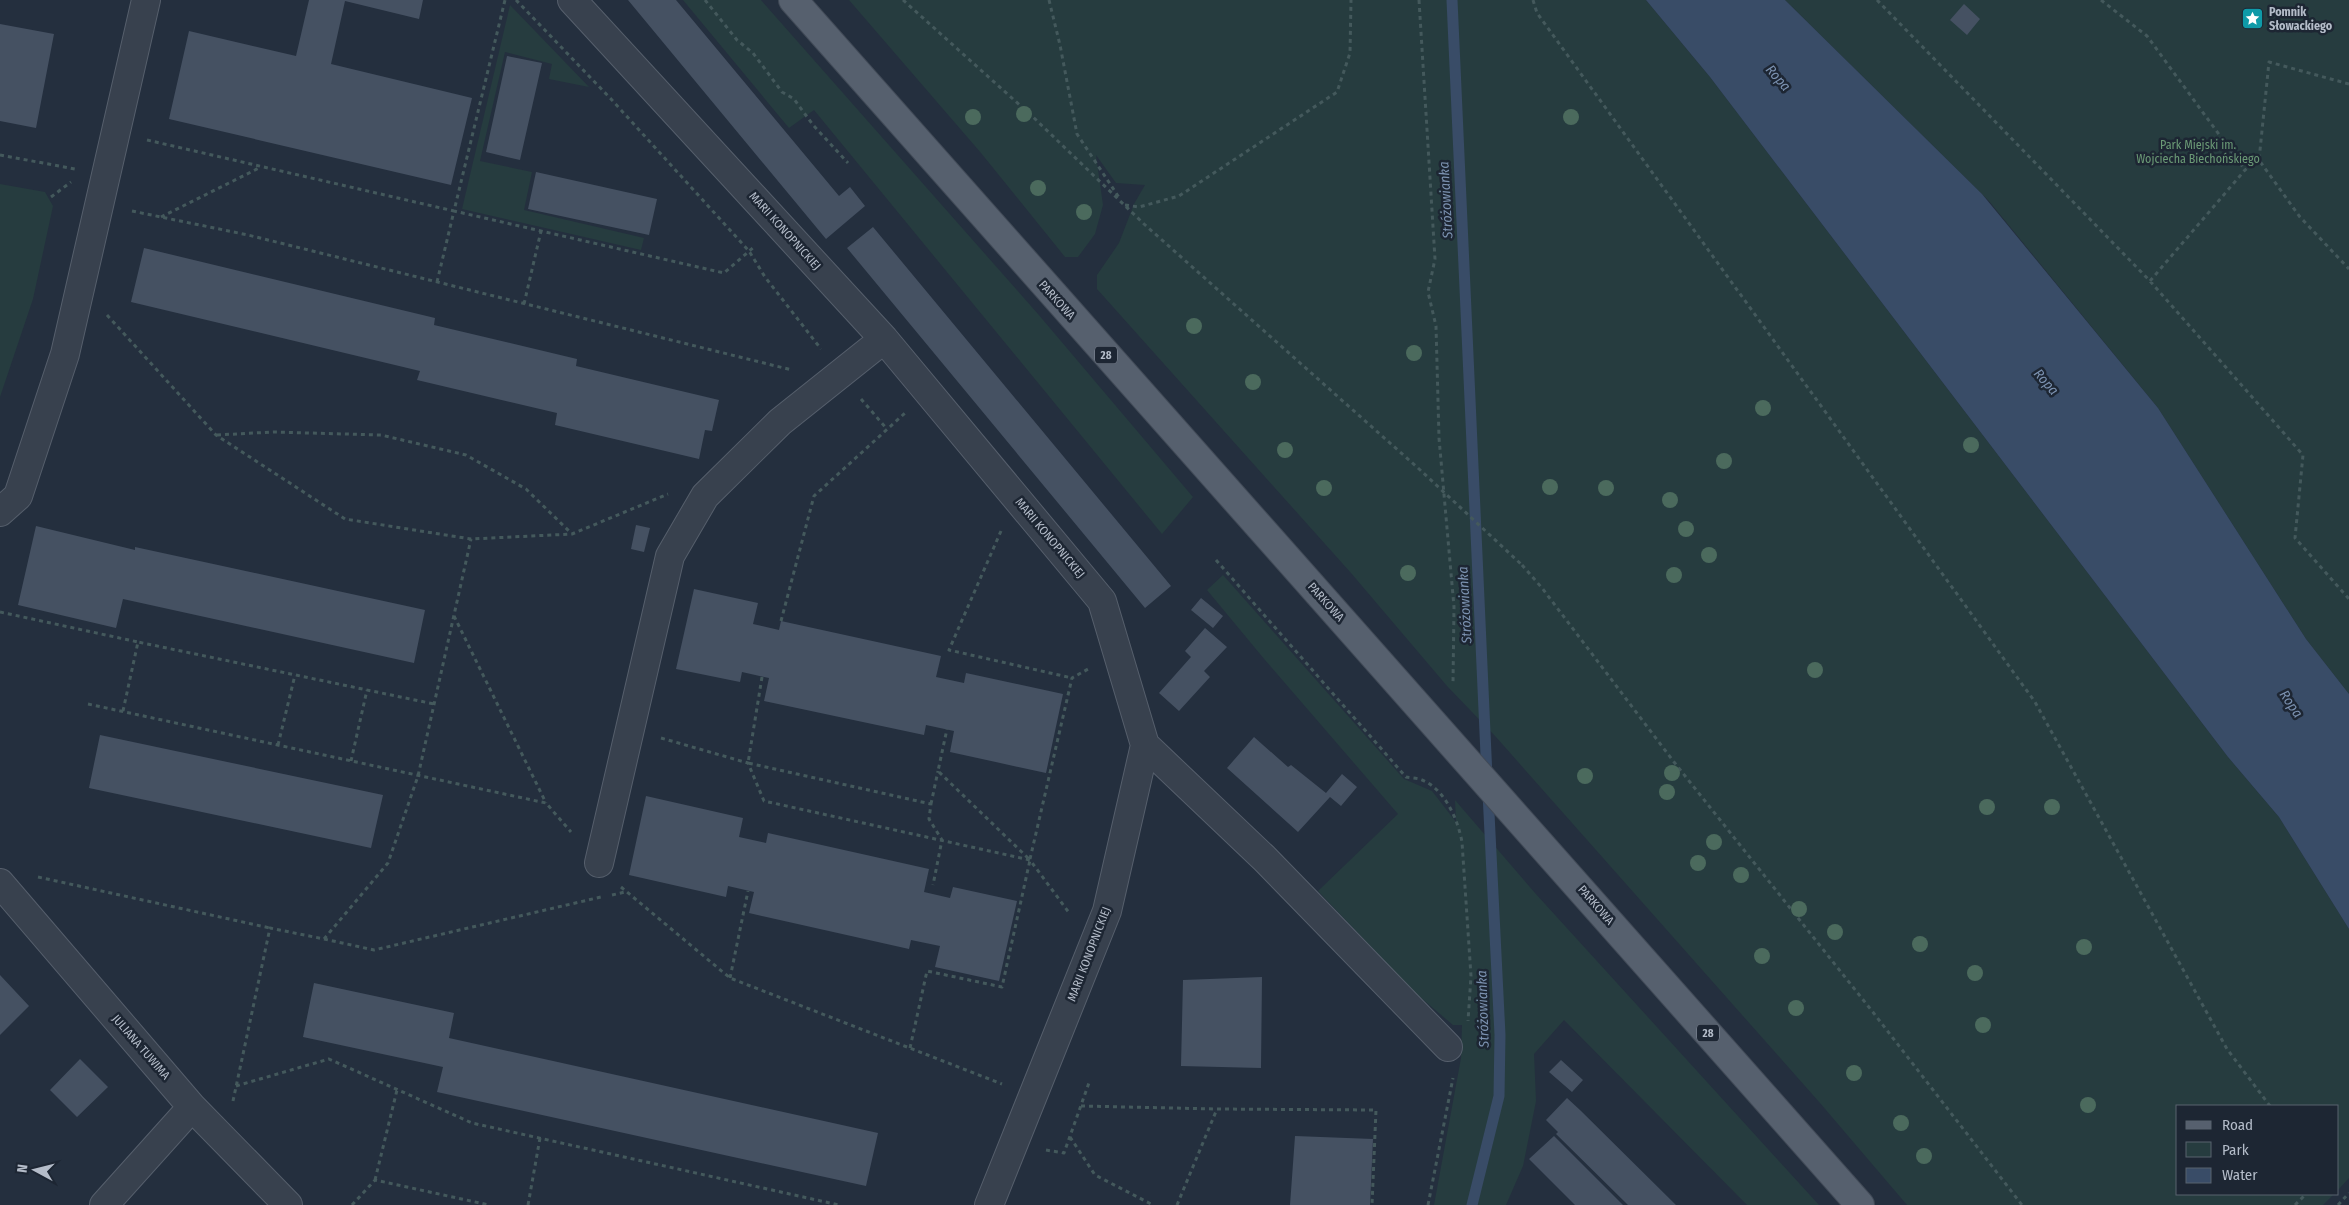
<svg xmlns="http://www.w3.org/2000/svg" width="2349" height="1205" viewBox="0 0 2349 1205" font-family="'Fira Sans Condensed',sans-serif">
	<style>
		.green { fill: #263c3f }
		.water { fill: #394c67 }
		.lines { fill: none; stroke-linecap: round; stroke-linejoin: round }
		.stream { stroke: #394c67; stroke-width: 11 }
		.building { fill: #455162 }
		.minor-casing { stroke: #565f6c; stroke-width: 30 }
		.primary-casing { stroke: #414a57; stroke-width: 30 }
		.path { stroke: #44595c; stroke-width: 3; stroke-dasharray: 4 4; stroke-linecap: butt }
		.minor { stroke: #38414e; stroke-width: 28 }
		.primary { stroke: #56606e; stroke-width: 28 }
		.path-bridge { stroke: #44595c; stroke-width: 3; stroke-dasharray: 4 4; stroke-linecap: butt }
		.tree { fill: #4b6a5d }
		.labels { text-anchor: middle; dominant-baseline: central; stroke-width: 5; stroke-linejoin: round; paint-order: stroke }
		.shield { fill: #1d2633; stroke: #878f9c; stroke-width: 1 }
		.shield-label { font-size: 11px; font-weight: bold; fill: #b4bcc9 }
		.poi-label { font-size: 12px; font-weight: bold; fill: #b4bcc9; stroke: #1d2633; text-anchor: start }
		.park-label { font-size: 12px; fill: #6b9a76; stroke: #1d2633 }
		.street-label { font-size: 12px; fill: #b4bcc9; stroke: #1d2633 }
		.water-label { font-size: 14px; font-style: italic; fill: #7c92b1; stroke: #1d2633 }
	</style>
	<rect width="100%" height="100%" fill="#242f3e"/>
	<path class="green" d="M683 0H761L1038 314 1193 497 1162 534 814 110 789 128Z
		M849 0H1646L1710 77 2228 757 2279 817 2349 929V1178L2338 1190V1106H2178V1194H2334L2323 1205H1907L1820 1103 1496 737 1447 686 1351 573 1097 289V275L1119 243 1134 204 1145 185 1116 183 1096 155 1103 205 1095 234 1078 257H1065L981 153Z
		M1785 0H2349V694L2306 639 2158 408 1989 201Z
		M510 5 589 87 549 79 552 64 505 52 480 161 532 172 524 210 644 238 641 250 462 209Z
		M0 184 45 192 53 206 33 299 0 397Z
		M1223 575 1404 779 1432 791 1456 822 1455 800 1535 893 1819 1205H1747L1564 1020 1534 1054 1536 1101 1523 1166 1506 1205H1434L1461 1058 1462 1025H1453L1414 992 1318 891 1398 814 1265 660 1207 590Z"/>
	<path class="water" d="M1646 0H1785L1982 194 2158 408 2306 639 2349 694V929L2279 817 2228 757 1710 77Z"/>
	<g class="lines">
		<path class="stream" d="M1452 0 1487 777
			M1472 1205 1499 1096 1500 1035 1488 793"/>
	</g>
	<path class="building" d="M309 0H423L419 19 345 1 331 64 472 98 451 185 169 119 189 31 296 56Z
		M628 0H676L839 196 850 187 865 206 826 239Z
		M1964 4 1980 19 1967 35 1950 20Z
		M0 24 54 34 36 128 0 121Z
		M507 56 542 63 520 160 486 152Z
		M536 172 657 199 649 235 528 209Z
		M873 227 1171 586 1145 608 847 248Z
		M144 248 435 318 434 325 577 359 576 366 719 400 712 431 705 430 699 459 555 425 557 413 417 380 420 371 131 302Z
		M636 525 650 528 644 552 631 549Z
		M36 526 135 550V547L425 610 414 663 123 599 116 628 18 605Z
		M694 589 758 603 753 624 779 630 781 621 941 656 936 677 964 683 966 673 1063 694 1046 773 950 752 954 731 926 725 924 735 764 701 769 678 742 672 740 682 676 669Z
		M1201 598 1223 616 1213 628 1191 610Z
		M1205 628 1227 647 1204 671 1210 677 1179 711 1159 693 1191 657 1185 651Z
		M100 735 383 795 371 848 89 788Z
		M1254 737 1288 767 1291 765 1326 793 1342 774 1357 787 1341 806 1330 797 1298 832 1227 768Z
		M646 796 743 818 739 837 766 843 768 833 929 869 924 892 950 898 953 887 1017 901 999 981 935 967 940 946 911 940 909 949 749 913 754 892 728 886 726 897 629 875Z
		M0 975 29 1006 0 1035Z
		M1262 977 1261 1068 1181 1066 1183 980Z
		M314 983 454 1013 449 1038 878 1133 866 1186 437 1092 443 1067 303 1037Z
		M80 1059 108 1087 77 1117 50 1090Z
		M1561 1060 1583 1080 1572 1092 1549 1072Z
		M1567 1098 1580 1110 1676 1205H1628L1556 1134 1558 1132 1546 1120Z
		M1295 1136 1373 1139 1370 1205H1290Z
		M1554 1136 1623 1205H1575L1529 1159Z"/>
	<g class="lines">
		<defs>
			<path id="minor" d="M572 0 884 339 1102 601 1145 745 1107 911 989 1205
				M0 512 18 496 65 354 146 0
				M1145 745 1264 858 1448 1047
				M599 863 670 556 705 496 780 422 884 339
				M0 883 192 1107 288 1205
				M104 1205 192 1107"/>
			<path id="primary" d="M793 0 1860 1205"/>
		</defs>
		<use href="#minor" class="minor-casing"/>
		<use href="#primary" class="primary-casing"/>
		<path class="path" d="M516 0 611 99 749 251 765 277 821 349
			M705 0 737 40 753 53 782 92 794 99 813 125 848 163
			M903 0 1033 117 1144 224 1418 468
			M1049 0 1060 45 1077 134 1120 199
			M1419 0 1435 259 1428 292 1436 326 1439 438 1454 607 1453 684
			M1533 0 1537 13 2035 702 2227 1049 2270 1106
			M1877 0 2150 281 2303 455 2295 538 2349 599
			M2101 0 2147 36 2245 170
			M2349 84 2269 62 2259 160 2300 217 2349 269
			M147 140 454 211 505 0
			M0 155 75 169
			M51 197 71 182
			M1125 205 1139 207 1179 196 1337 92 1350 53 1351 0
			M132 211 248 235 792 370
			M161 217 261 167
			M2150 281 2245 170 2259 160
			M437 282 454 211 724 273 755 246
			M524 304 541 231
			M107 315 216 435 345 519 471 539 572 534 668 494
			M861 399 887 429
			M217 435 273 432 381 435 466 455 526 489 571 533
			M1001 531 949 650 1072 678
			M1216 560 1406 777C1411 778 1418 778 1422 780 1445 789 1458 820 1462 842L1471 976 1468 1021
			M1522 565 1542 588 1674 762 1872 1011 2022 1205
			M0 612 138 642
			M454 616 546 803
			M781 621 814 496 905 413
			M762 677 748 763 931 804 929 819 942 840 933 885
			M88 704 546 803 571 832
			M123 711 138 642 434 704
			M661 738 748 763 764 801 1030 860 1070 914
			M278 745 295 675
			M351 761 367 690
			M931 804 938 771
			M1030 859 1072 678 1090 668
			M38 877 270 928
			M621 887 730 978 1002 1084
			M612 895 625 892
			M324 939 374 950 601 897
			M730 978 748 891
			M910 1048 927 971 1002 987 1030 860 938 771 947 729
			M236 1086 329 1059 472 1123 839 1205
			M233 1101 270 928 324 939 388 863 418 776 471 539
			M1081 1106 1217 1109
			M1070 1137 1095 1175 1153 1205
			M1046 1150 1064 1153 1090 1080
			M375 1180 397 1090
			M352 1205 375 1180 489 1205
			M528 1205 540 1138
			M1177 1205 1217 1109 1376 1110 1372 1205
			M1428 1205 1453 1078
			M2295 1205 2306 1194
			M2338 1205 2349 1193"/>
		<use href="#minor" class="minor"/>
		<use href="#primary" class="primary"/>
		<path class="path-bridge" d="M1418 468 1522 565"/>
	</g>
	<g class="tree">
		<circle cx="1024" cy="114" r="8"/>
		<circle cx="973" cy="117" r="8"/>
		<circle cx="1571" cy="117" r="8"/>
		<circle cx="1038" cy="188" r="8"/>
		<circle cx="1084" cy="212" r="8"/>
		<circle cx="1194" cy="326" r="8"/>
		<circle cx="1414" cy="353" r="8"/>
		<circle cx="1253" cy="382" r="8"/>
		<circle cx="1763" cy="408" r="8"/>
		<circle cx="1971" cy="445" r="8"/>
		<circle cx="1285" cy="450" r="8"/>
		<circle cx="1724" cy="461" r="8"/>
		<circle cx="1550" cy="487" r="8"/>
		<circle cx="1324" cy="488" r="8"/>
		<circle cx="1606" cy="488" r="8"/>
		<circle cx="1670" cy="500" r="8"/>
		<circle cx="1686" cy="529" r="8"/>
		<circle cx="1709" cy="555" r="8"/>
		<circle cx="1408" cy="573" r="8"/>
		<circle cx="1674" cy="575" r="8"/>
		<circle cx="1815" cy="670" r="8"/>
		<circle cx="1672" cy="773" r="8"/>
		<circle cx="1585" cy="776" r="8"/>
		<circle cx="1667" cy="792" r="8"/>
		<circle cx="1987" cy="807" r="8"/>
		<circle cx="2052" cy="807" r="8"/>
		<circle cx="1714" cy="842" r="8"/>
		<circle cx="1698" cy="863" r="8"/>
		<circle cx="1741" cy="875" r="8"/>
		<circle cx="1799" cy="909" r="8"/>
		<circle cx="1835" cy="932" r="8"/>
		<circle cx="1920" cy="944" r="8"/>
		<circle cx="2084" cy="947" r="8"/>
		<circle cx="1762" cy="956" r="8"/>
		<circle cx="1975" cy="973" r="8"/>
		<circle cx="1796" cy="1008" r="8"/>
		<circle cx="1983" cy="1025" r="8"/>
		<circle cx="1854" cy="1073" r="8"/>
		<circle cx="2088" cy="1105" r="8"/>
		<circle cx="1901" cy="1123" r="8"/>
		<circle cx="1924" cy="1156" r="8"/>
	</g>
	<defs>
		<symbol id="sight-square" viewBox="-11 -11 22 22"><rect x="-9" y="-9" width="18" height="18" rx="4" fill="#0f9aa8" stroke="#1d2633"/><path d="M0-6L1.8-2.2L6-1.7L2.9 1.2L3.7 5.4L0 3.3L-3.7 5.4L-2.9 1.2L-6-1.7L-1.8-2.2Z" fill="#fff"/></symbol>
	</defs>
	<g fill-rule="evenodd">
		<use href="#sight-square" x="2240" y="6" width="25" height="25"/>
	</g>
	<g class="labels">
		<g class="shield">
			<rect x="1095" y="346.5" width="22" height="17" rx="4"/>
			<rect x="1697" y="1024.5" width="22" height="17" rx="4"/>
		</g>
		<g class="shield-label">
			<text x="1106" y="355">28</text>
			<text x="1708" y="1033">28</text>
		</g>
		<g class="poi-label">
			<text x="2269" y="12">Pomnik<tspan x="2269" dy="14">Słowackiego</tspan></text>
		</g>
		<g class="park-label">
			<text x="2198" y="145">Park Miejski im.<tspan x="2198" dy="14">Wojciecha Biechońskiego</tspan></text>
		</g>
		<g class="street-label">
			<text transform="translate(785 231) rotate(48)">MARII KONOPNICKIEJ</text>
			<text transform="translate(1057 300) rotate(48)">PARKOWA</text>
			<text transform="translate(1050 538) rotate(50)">MARII KONOPNICKIEJ</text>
			<text transform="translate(1326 602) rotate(48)">PARKOWA</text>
			<text transform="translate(1596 905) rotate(49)">PARKOWA</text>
			<text transform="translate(1089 954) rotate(-69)">MARII KONOPNICKIEJ</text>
			<text transform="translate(141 1047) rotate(49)">JULIANA TUWIMA</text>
		</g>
		<g class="water-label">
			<text transform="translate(1778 78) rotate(49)">Ropa</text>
			<text transform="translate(1446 200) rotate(-93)">Stróżowianka</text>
			<text transform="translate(2046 382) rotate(49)">Ropa</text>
			<text transform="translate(1465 605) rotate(-93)">Stróżowianka</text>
			<text transform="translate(2291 704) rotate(56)">Ropa</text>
			<text transform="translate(1483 1009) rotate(-92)">Stróżowianka</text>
		</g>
	</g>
	<rect x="2176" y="1105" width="162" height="90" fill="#1d2633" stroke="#59626f"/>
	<rect x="2186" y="1121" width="25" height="8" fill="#56606e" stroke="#59626f"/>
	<text x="2222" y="1130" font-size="15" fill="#b4bcc9">Road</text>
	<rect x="2186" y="1142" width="25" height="15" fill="#263c3f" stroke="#59626f"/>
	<text x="2222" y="1155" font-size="15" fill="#b4bcc9">Park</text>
	<rect x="2186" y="1168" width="25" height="15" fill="#394c67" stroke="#59626f"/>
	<text x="2222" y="1180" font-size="15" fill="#b4bcc9">Water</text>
	<g transform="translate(35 1170) rotate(277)" stroke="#1d2633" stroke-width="4" paint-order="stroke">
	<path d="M0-4L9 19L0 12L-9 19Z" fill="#b4bcc9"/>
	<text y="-8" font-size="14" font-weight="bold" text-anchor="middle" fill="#b4bcc9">N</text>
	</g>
</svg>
